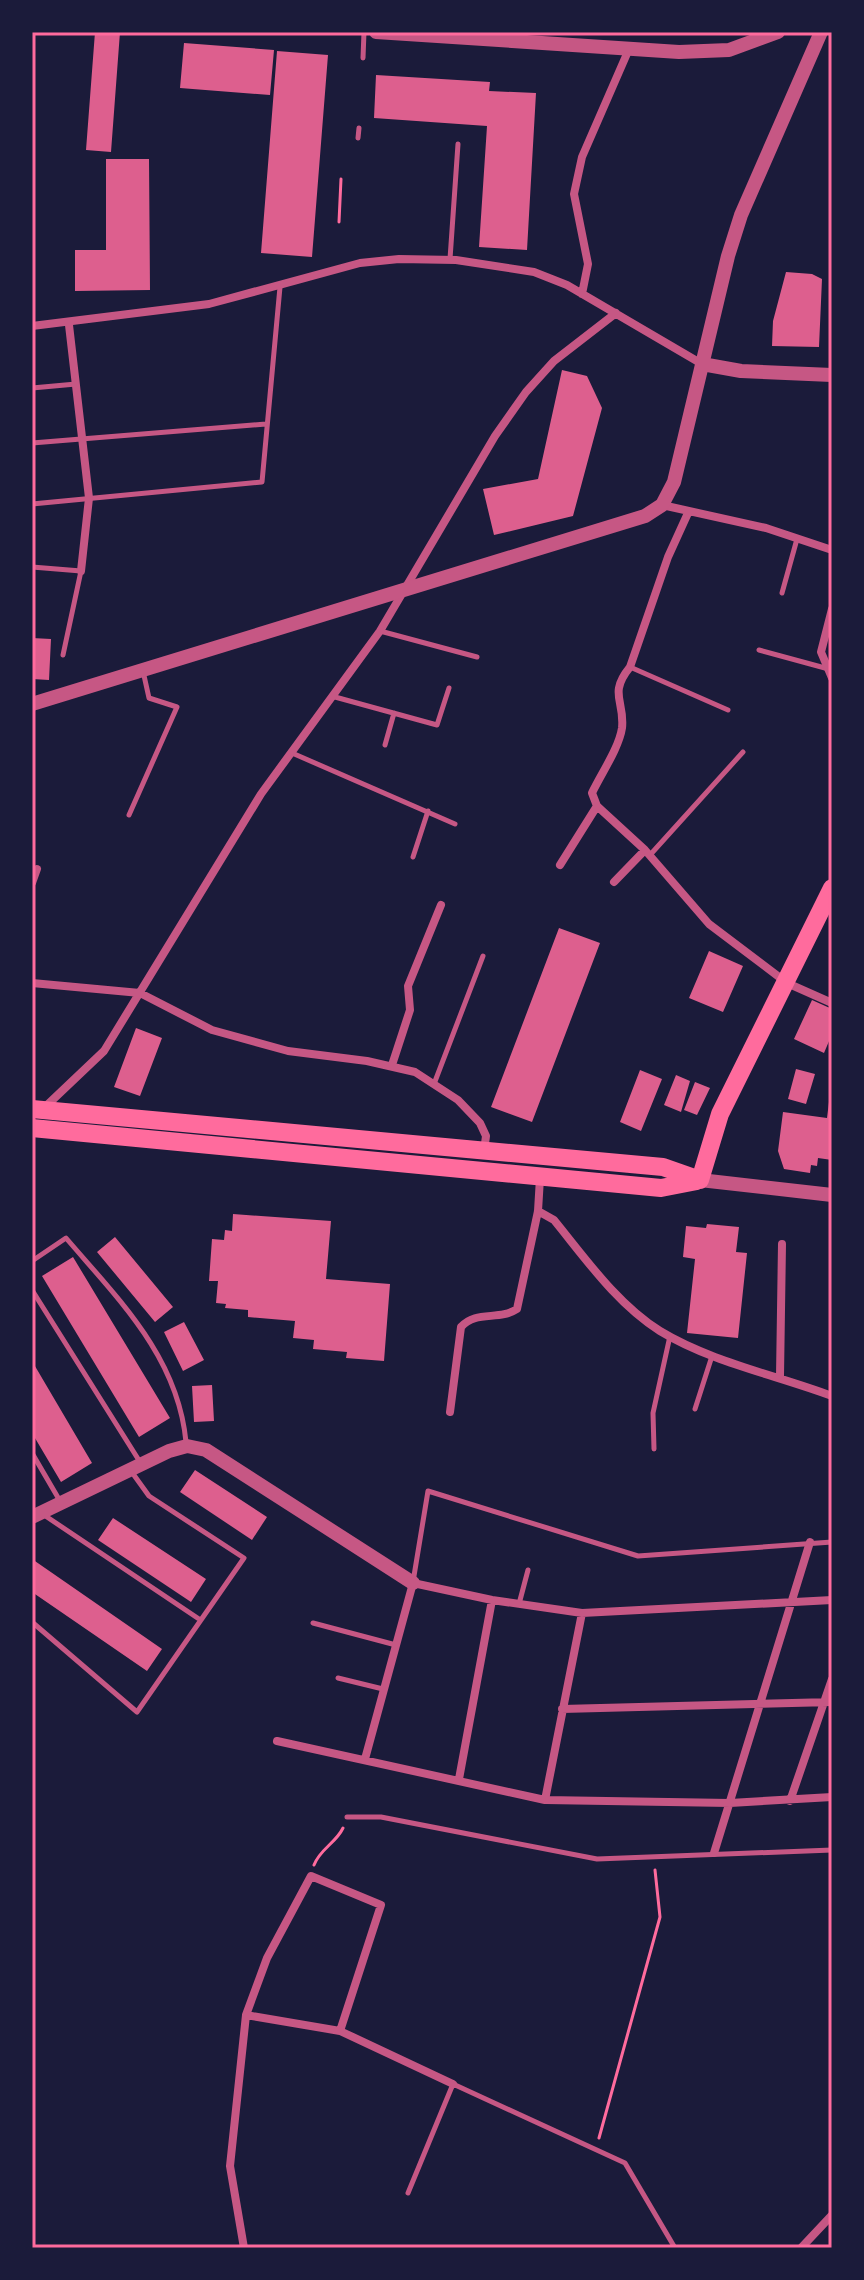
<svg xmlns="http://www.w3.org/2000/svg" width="864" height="2280" viewBox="0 0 864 2280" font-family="Barlow,sans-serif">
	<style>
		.building { fill: #dd5f8e }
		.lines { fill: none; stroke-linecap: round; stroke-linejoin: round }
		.path { stroke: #ff6b9d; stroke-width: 3 }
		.service { stroke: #c65784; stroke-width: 5 }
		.minor { stroke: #c65784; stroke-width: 8 }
		.tertiary { stroke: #c65784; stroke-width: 14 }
		.primary { stroke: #ff6b9d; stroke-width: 18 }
		.neatline { fill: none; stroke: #ff6b9d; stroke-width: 3 }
	</style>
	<rect width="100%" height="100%" fill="#1b1b3a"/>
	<path class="building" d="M95 32H120L111 152 86 150Z
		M184 43 274 50 270 95 180 88Z
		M277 51 328 55 312 257 261 253Z
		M376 75 490 82 489 91 536 93 527 250 479 247 487 126 374 118Z
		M106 159H149L150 290 75 291V250H106Z
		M786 272 812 274 822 279 819 347 772 346 773 321Z
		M562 370 587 376 602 408 573 516 494 535 483 489 538 479Z
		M32 638 51 639 49 680 32 679Z
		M559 928 600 943 532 1122 491 1107Z
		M709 951 743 966 723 1012 689 998Z
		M812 1000 832 1009V1034L824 1053 794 1039Z
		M136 1028 162 1038 140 1096 114 1087Z
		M796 1069 815 1074 806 1104 788 1099Z
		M640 1070 662 1079 641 1131 620 1122Z
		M676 1075 690 1081 681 1112 664 1105Z
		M695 1082 710 1088 697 1115 684 1110Z
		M830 1094 832 1160 818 1158 817 1166 811 1165 810 1173 784 1169 778 1151 783 1112 827 1118Z
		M233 1214 331 1221 326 1279 390 1284 384 1361 346 1358 347 1352 313 1349 314 1340 293 1338 295 1321 248 1317V1310L225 1308 226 1304 216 1303 218 1281H209L212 1239 224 1240 225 1230 232 1231Z
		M707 1224 739 1227 736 1252 747 1253 738 1338 687 1333 695 1259 683 1257 686 1226 706 1228Z
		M115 1237 173 1307 155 1322 97 1252Z
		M73 1257 170 1418 139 1437 42 1276Z
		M184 1322 204 1360 183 1371 164 1332Z
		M32 1361 92 1463 61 1482 32 1433Z
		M212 1385 214 1421 194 1422 192 1386Z
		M195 1470 267 1517 252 1540 180 1492Z
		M113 1518 206 1579 191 1602 98 1540Z
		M32 1559 162 1649 147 1671 32 1592Z"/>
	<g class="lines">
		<path class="path" d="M339 222 341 179
			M314 1865C320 1849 336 1843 343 1828
			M599 2138 660 1917 655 1870"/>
		<path class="service" d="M363 58 364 32
			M358 138 359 128
			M450 259 458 144
			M32 388 76 384
			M32 443 266 424
			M32 504 262 482 280 287
			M32 567 81 571 63 655
			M782 593 797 539
			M380 631 477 657
			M759 650 825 668
			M630 667 728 710
			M335 697 437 725 449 688
			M385 745 394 713
			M292 753 455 824
			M129 815 177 707 149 698 143 671
			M650 855 743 752
			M413 857 428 811
			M434 1084 483 956
			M32 1261 66 1238C119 1300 178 1357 186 1442
			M32 1290 140 1462
			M695 1409 712 1356
			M654 1449 653 1413 670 1336
			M32 1453 60 1501
			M44 1515 199 1619
			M413 1582 428 1491 638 1556 832 1542
			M519 1604 528 1570
			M32 1622 137 1712 244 1558 149 1496 131 1471
			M313 1623 396 1645
			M338 1678 383 1689
			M347 1817H381L597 1859 832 1850
			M408 2193 453 2084 625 2163 675 2248"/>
		<path class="minor" d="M582 294 588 264 574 194 582 157 629 49
			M69 325 89 498 81 571
			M32 326 209 304 360 263 399 259 456 260 534 272 567 285 702 364
			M662 505 766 528 832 550
			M688 513 668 557 630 667C608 694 625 701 622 728 619 748 601 774 592 793L597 806 645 850 709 924 787 983 832 1003
			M832 609 821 652 832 678
			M560 865 597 806
			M614 882 645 850
			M32 883 37 869
			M32 983 140 993 212 1030 288 1051 367 1061 415 1072 458 1100 480 1123 486 1136 484 1151
			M392 1065 410 1010 408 986 441 905
			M44 1108 104 1051 261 794 380 631 495 436 526 392 554 361 616 313
			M538 1211 554 1220C585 1258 617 1304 660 1331 711 1362 776 1375 832 1396
			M780 1376 782 1244
			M450 1412 461 1327C476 1310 499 1321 517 1309L538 1211 540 1178
			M562 1709 832 1702
			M277 1741 545 1800 730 1803 832 1797
			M365 1759 413 1583 492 1600 582 1613 832 1600
			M459 1779 492 1600
			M545 1800 582 1613
			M790 1801 832 1679
			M714 1853 810 1542
			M246 2015 340 2031 453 2084
			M244 2248 230 2166 246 2015 267 1958 311 1876 381 1905 340 2031
			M801 2248 832 2215"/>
		<path class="tertiary" d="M376 32 679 52 729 50 778 32
			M702 364 741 371 832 375
			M32 704 645 516 662 505 674 482 728 256 741 215 821 32
			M700 1180 832 1195
			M32 1517 169 1451 187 1446 206 1450 413 1583"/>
		<path class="primary" d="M32 1109 663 1167 700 1180
			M32 1128 661 1188 697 1181
			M700 1180 720 1114 832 888"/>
	</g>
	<rect width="864" height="2280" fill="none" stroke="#1b1b3a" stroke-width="68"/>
	<rect x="34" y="34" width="796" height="2212" class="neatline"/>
</svg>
